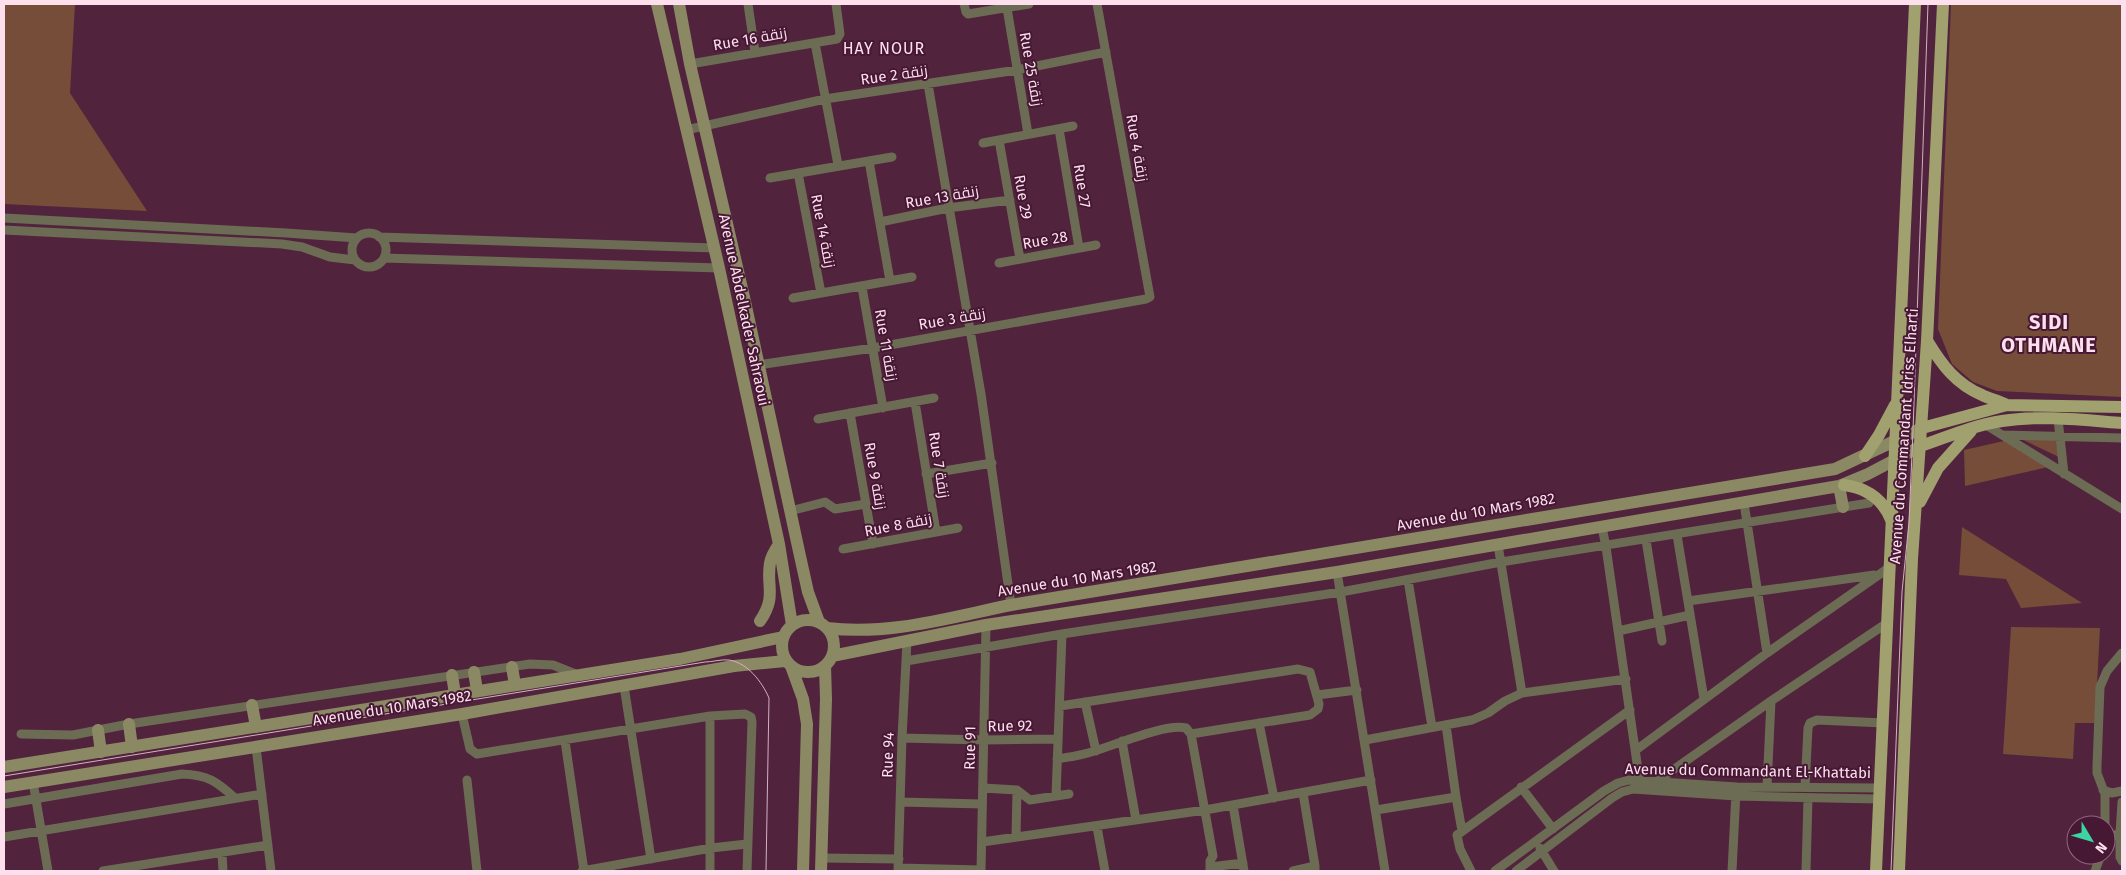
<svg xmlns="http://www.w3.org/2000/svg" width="2126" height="875" viewBox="0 0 2126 875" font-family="'Fira Sans',Cairo,sans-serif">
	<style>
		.green { fill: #764d39 }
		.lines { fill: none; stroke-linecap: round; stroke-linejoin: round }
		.minor { stroke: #6c6b54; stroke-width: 9 }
		.secondary { stroke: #8a8964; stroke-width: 12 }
		.primary { stroke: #a1a06f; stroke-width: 12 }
		.tram { stroke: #d3b1c3; stroke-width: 1 }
		.labels { text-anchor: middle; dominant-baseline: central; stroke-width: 4; stroke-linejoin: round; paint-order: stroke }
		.street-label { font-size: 15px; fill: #fddfee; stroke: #461833 }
		.neighbourhood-label { font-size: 16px; letter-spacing: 1px; fill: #fddfee; stroke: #461833 }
		.district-label { font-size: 20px; font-weight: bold; letter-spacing: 1px; fill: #fddfee; stroke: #461833 }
	</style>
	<rect width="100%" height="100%" fill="#51233d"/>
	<path class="green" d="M4 4H75L70 93 147 211 4 204Z
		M1951 4H2122V397L1997 391 1973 382 1952 364 1938 329Z
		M2017 437 2055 438 2059 457Z
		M2004 441 2048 467 1965 486 1964 450Z
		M1962 527 2082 603 2021 608 2006 579 1959 575Z
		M2011 627 2100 628 2095 723H2075L2073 759 2003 754Z"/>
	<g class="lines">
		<path class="minor" d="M748 4 755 52
			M964 4 966 12 968 14 1029 4
			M1007 8 1028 134
			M815 43 838 165
			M690 64 837 39 840 34 836 4
			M928 84 981 394 1011 605
			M1059 129 1079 248
			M686 130 825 99 1017 70 1106 52
			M999 140 1020 259
			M983 143 1073 126
			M869 161 890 281
			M798 173 821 293
			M770 178 892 157
			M4 218 286 233 357 238
			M880 222 948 208 1010 200
			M4 230 282 244 302 247 330 257 355 260
			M352 250a17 17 0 1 1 34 0a17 17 0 1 1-34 0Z
			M379 237 715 248
			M384 258 719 268
			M999 263 1096 245
			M862 287 883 408
			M793 298 912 277
			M758 365 873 348 1146 299 1150 297 1097 4
			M915 402 936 532
			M850 413 873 544
			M818 419 934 398
			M2058 419 2064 474
			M1986 425 2122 509
			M2002 435 2122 438
			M926 474 992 463
			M1744 503 1767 653
			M790 511 825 502 835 509 866 504
			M1602 527 1606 547 1640 784
			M1677 535 1704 699
			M1646 540 1662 641
			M1498 545 1522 693
			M843 549 958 528
			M1337 572 1385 871
			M1408 580 1432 727
			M1688 601 1874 575
			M1618 631 1690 615
			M906 661 1062 634 1341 592 1501 562 1869 503
			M624 686 651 859
			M1317 695 1357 690
			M1085 702 1096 751
			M1060 706 1298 669 1310 672 1319 704 1318 709 1310 715 1191 734
			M462 714 470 749 477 754 710 716 745 714 751 717 752 722 747 871
			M710 716V871
			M1259 723 1274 798
			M1446 725 1456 797
			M21 734 73 735 129 724 530 664 553 665 578 675
			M902 738 984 740 1058 739
			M1365 740 1472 720 1488 713 1505 701 1522 693 1626 679
			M565 741 584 871
			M1122 741 1136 820
			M256 747 271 871
			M1636 750 1767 653 1890 567
			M1057 759C1068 757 1078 756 1088 753 1111 747 1164 723 1186 728L1191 734 1213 856 1210 861V871
			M467 780 477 871
			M33 782 48 871
			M1656 782 1771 701 1887 623
			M1521 787 1553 829
			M1767 787 1771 701
			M1805 787 1808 728 1810 723 1817 720 1884 723
			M983 788 1017 790 1030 800 1069 794
			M2103 790 2112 793 2122 791
			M1303 793 1315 866
			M1056 796 1062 634
			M900 802 982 804
			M4 804 182 774C208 775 216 781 235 798
			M1233 805 1244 871
			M1376 810 1456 797 1462 831
			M2105 825V794L2097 773V766L2100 687 2107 671 2122 653
			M1097 827 1105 871
			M2122 832 2120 833V857L2122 861
			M4 837 262 794
			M1016 837 1017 790
			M2106 839 2120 833 2122 802
			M982 842 1205 810 1371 780
			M1540 848 1554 871
			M222 853 223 871
			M821 858 899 859
			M1210 867 1243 863
			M899 868 981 870
			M103 871 268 845
			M582 871 711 848 747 844
			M898 871 902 738 907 641
			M981 871 986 625
			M1293 871 1315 866V871
			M1471 871 1460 849 1457 835 1630 710
			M1495 871 1604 791 1618 783 1629 780 1737 787 1880 788
			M1516 871 1612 798 1622 792 1633 789 1736 796 1879 799
			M1732 871 1736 792
			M1806 871 1808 798
			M2095 871 2101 855"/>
		<path class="secondary" d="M657 4 719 268 779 544 792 625
			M679 4 690 64 744 297 800 556 808 592 819 622
			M1839 486 1843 507
			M782 646a26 26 0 1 1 52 0a26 26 0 1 1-52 0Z
			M760 621C777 596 766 587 770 563 771 556 775 550 779 544
			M827 628C889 636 951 617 1011 605L1835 469 1922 428
			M832 656 986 625 1337 572 1839 486 1868 474 1921 446
			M791 666 803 699 807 724 803 871
			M512 667 515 685
			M474 672 477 690
			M452 675 455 694
			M252 705 256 727
			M129 724 132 747
			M98 730 101 752
			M4 767 680 659 783 637
			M4 787 462 714 734 666 785 661
			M821 871 826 699 825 666"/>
		<path class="primary" d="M1928 342C1942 365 1956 384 1982 395 1990 399 1999 401 2007 405
			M1922 428 2007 405 2122 407
			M1921 446C1947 437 1974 425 2002 421 2041 415 2083 420 2122 423
			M1865 456 1879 435 1895 405
			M1844 485C1867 488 1884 500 1892 522
			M1920 502 1938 468 1971 431
			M1876 871 1915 4
			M1899 871 1912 559 1927 341 1943 4"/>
		<path class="tram" d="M4 776 705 662C712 662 722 659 729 660 748 663 762 682 769 698L766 871
			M1891 871 1902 592 1909 522 1913 431 1928 4"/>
	</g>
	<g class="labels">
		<g class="street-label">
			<text transform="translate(750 39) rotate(-10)">Rue 16 زنقة</text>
			<text transform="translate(1031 69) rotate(80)">Rue 25 زنقة</text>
			<text transform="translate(894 75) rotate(-8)">Rue 2 زنقة</text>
			<text transform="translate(1137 148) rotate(80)">Rue 4 زنقة</text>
			<text transform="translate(1082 186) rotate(81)">Rue 27</text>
			<text transform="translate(942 197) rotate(-10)">Rue 13 زنقة</text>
			<text transform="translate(1023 197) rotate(80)">Rue 29</text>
			<text transform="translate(823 231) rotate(79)">Rue 14 زنقة</text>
			<text transform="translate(1045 240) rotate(-10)">Rue 28</text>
			<text transform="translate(744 310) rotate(78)">Avenue Abdelkader Sahraoui</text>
			<text transform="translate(952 319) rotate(-10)">Rue 3 زنقة</text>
			<text transform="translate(886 345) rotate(80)">Rue 11 زنقة</text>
			<text transform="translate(1904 436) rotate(-86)">Avenue du Commandant Idriss Elharti</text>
			<text transform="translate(939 465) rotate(81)">Rue 7 زنقة</text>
			<text transform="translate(875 476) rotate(80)">Rue 9 زنقة</text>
			<text transform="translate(1476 512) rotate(-10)">Avenue du 10 Mars 1982</text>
			<text transform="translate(898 525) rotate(-11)">Rue 8 زنقة</text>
			<text transform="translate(1077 579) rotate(-9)">Avenue du 10 Mars 1982</text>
			<text transform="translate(392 708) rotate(-9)">Avenue du 10 Mars 1982</text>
			<text transform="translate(1010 726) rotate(-1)">Rue 92</text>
			<text transform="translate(970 748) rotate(-89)">Rue 91</text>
			<text transform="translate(888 755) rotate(-88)">Rue 94</text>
			<text transform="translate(1748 771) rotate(1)">Avenue du Commandant El-Khattabi</text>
		</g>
		<g class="neighbourhood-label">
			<text x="884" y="48">HAY NOUR</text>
		</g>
		<g class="district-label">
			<text x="2049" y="322">SIDI<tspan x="2049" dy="23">OTHMANE</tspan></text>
		</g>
	</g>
	<rect width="2126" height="875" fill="none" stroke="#fddfee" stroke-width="10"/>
	<g transform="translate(2091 840) rotate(128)"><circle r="24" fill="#461833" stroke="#8f687e"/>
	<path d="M0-4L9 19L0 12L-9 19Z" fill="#3dd4a3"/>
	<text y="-8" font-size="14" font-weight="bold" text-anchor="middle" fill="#fddfee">N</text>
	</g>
</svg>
